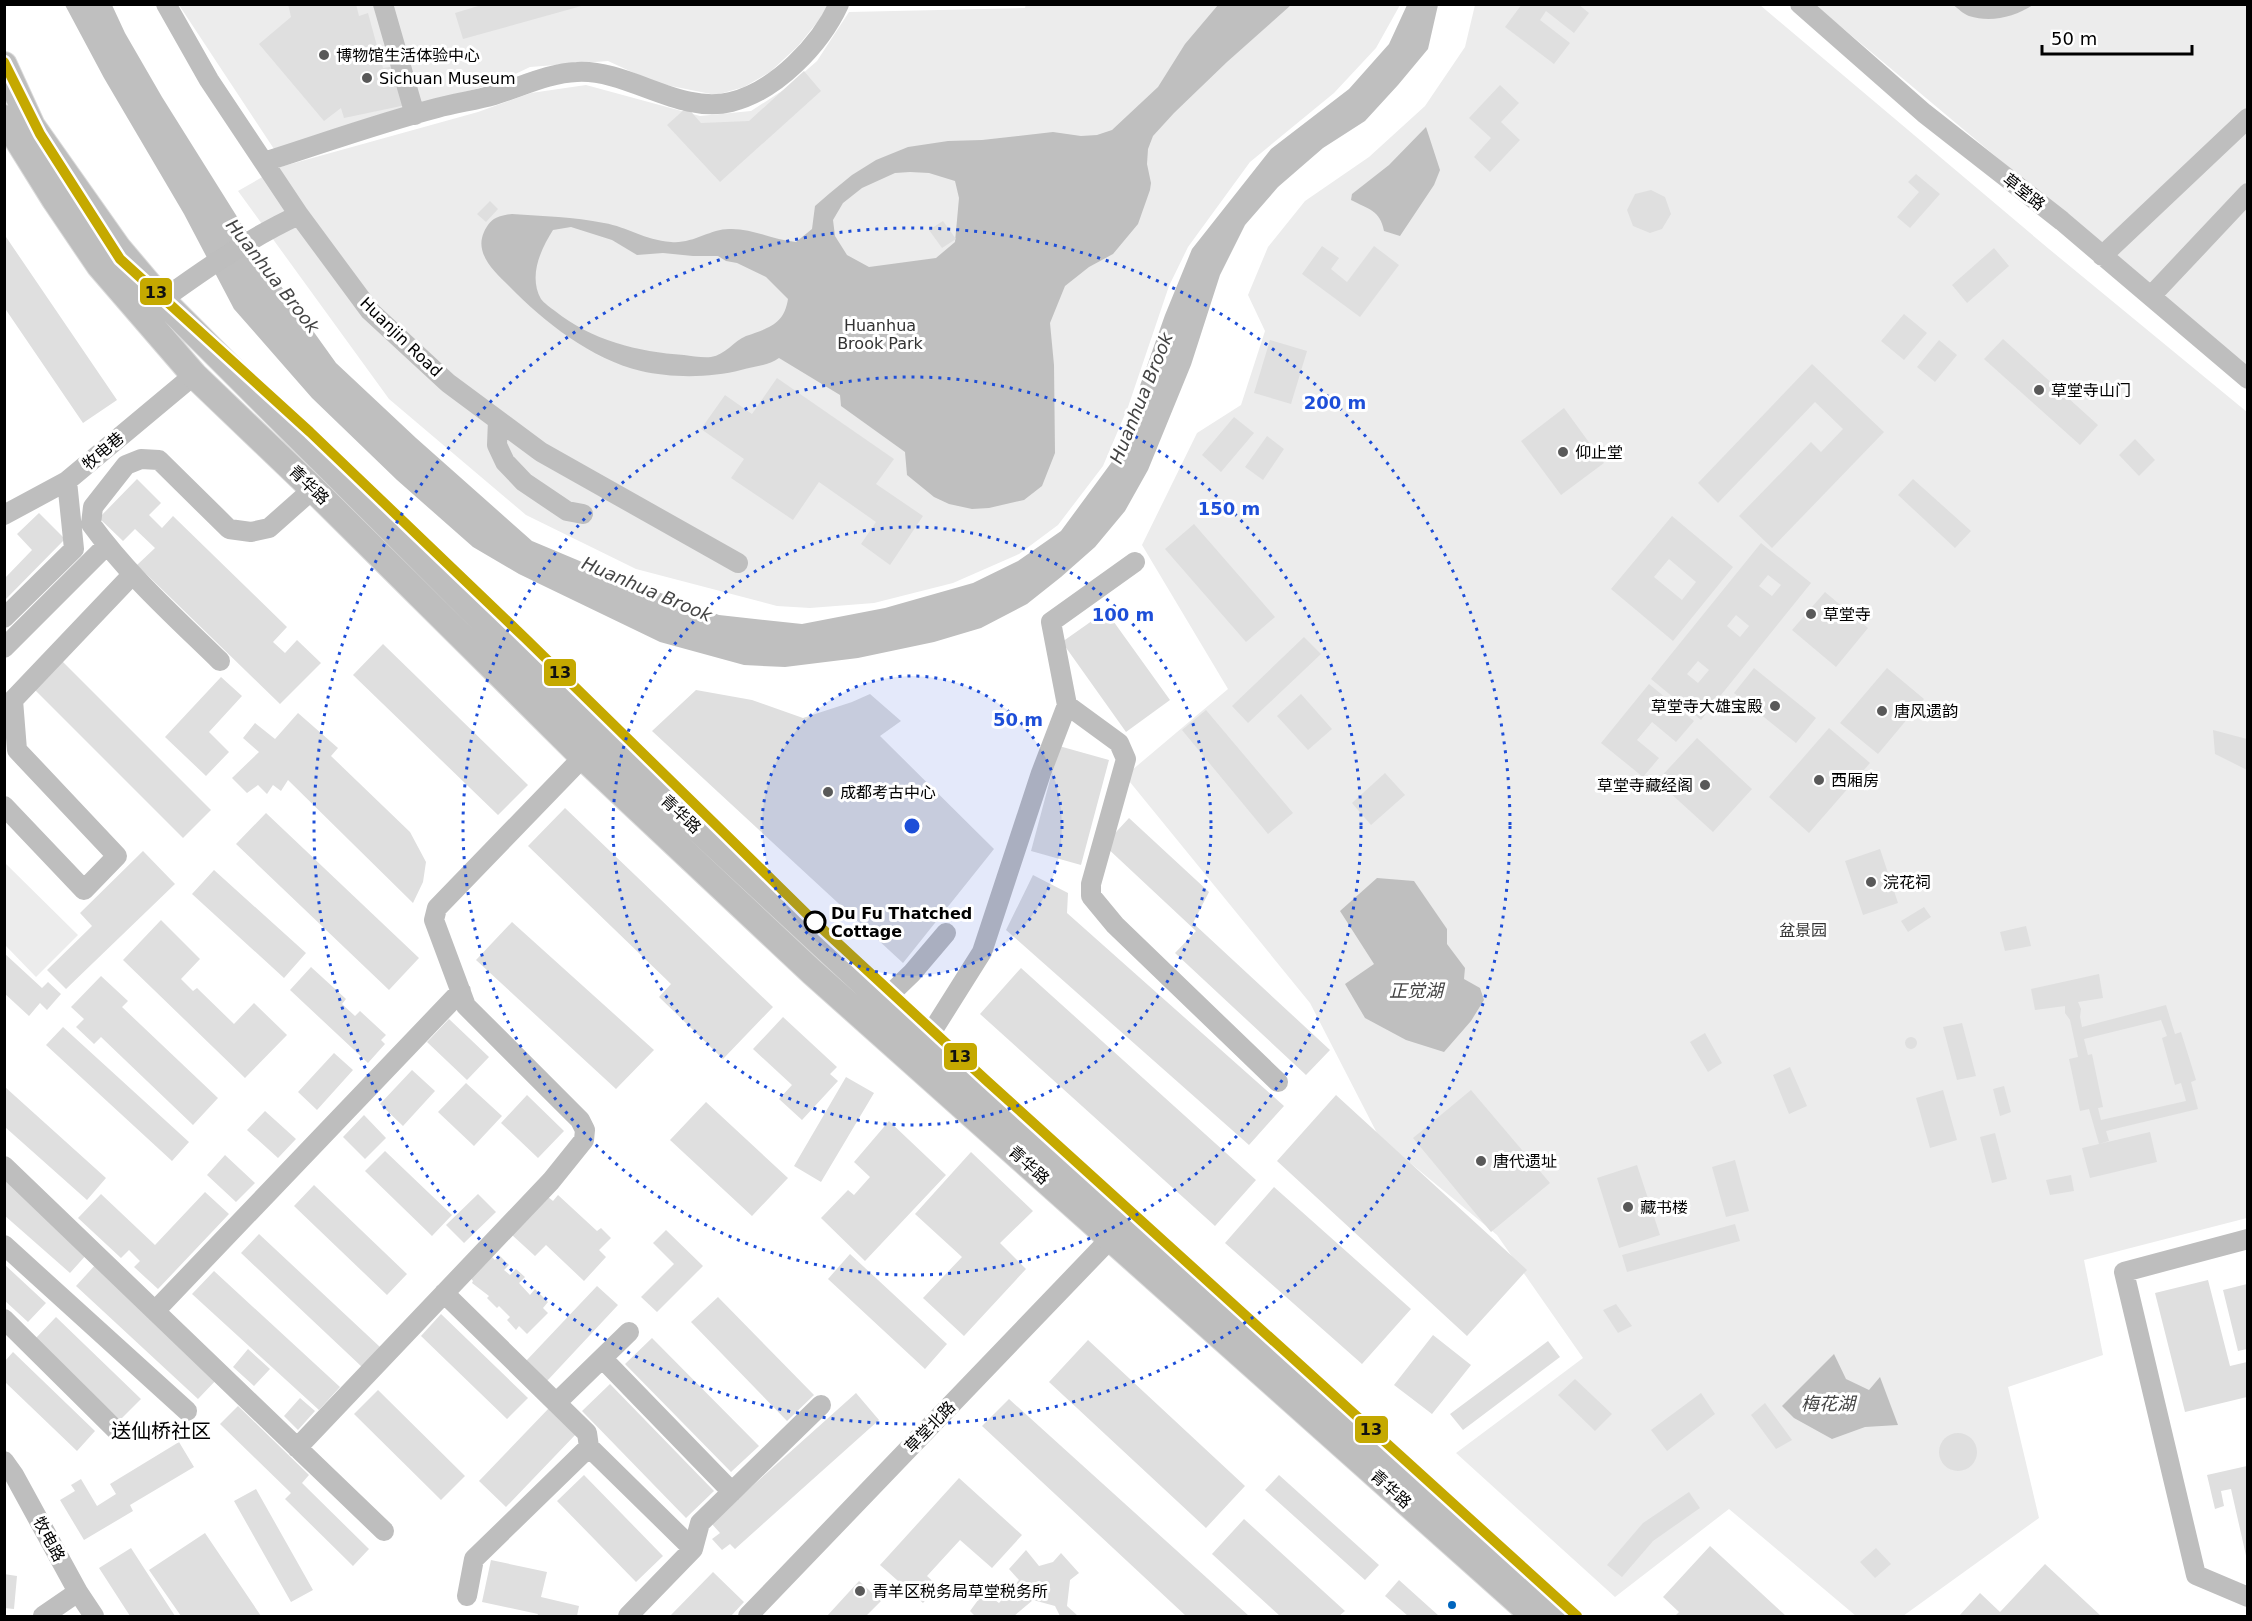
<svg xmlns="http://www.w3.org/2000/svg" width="2252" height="1621" viewBox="0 0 2252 1621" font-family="'DejaVu Sans','Noto Sans SC',sans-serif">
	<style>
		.green { fill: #ececec }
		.water { fill: #bfbfbf; fill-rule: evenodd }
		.building { fill: #dfdfdf; fill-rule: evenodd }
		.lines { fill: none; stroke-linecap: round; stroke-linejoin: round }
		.major-casing { stroke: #dbdbdb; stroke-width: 28 }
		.minor { stroke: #bebebe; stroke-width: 20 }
		.major { stroke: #bebebe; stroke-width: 26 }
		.metro-1-casing { stroke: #fff; stroke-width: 15 }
		.metro-1 { stroke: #c5a900; stroke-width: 10 }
		.ring { fill: none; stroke: #1d4ed8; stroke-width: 3; stroke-dasharray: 3 6 }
		.poi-dot { fill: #595959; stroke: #fff; stroke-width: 2 }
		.stop-dot { fill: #fff; stroke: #000; stroke-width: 3 }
		.bus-dot { fill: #0065bd; stroke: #fff; stroke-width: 2 }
		.labels { text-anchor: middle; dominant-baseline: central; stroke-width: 6; stroke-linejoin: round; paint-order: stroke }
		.poi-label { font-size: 16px; fill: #000; stroke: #fff; text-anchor: start }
		.street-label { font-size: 16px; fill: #000; stroke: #fff }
		.park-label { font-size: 16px; fill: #333; stroke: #fff }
		.stop-label { font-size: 16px; font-weight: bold; fill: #000; stroke: #fff; text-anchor: start }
		.water-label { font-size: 18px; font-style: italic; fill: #444; stroke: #fff }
		.quarter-label { font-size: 20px; fill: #000; stroke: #fff }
		.centre { fill: #1d4ed8; stroke: #fff; stroke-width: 3 }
		.ring-label { font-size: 18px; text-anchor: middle; font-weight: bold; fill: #1d4ed8; stroke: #fff; stroke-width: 6; stroke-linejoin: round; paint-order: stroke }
		.line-badge { stroke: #fff; stroke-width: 2 }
		.pale-badge-label { font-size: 16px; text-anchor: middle; font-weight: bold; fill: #111 }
	</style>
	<rect width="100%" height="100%" fill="#fff"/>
	<path class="green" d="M1026 4 1400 5 1376 48 1334 93 1250 162 1188 247 1169 286 1128 407 1103 466 1058 525 1019 554 953 583 874 603 810 608 777 606 636 569 526 515 389 399 238 191 280 167 478 112 531 93 586 85 700 116 751 111 785 89 817 61 849 12 1025 8Z
		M179 5H829L827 10 798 46 770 72 744 87 716 95 656 83 608 61 530 67 494 84 427 102 274 149Z
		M1475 5H1760L2049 249 2247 412V1218L2084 1260 2103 1355 2008 1387 2039 1518 1903 1616H1856L1729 1509 1615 1597 1456 1453 1583 1358 1497 1235 1379 1137 1310 1003 1125 776 1228 689 1142 545 1197 433 1241 405 1265 331 1248 295 1268 247 1305 201 1369 157 1425 106 1465 47Z
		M1815 5H2247V367Z
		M4 862 78 935 36 977 5 945Z"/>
	<path class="water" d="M65 5H112L125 33 162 97 278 282 336 363 416 438 532 541 613 575 719 615 802 624 885 608 973 583 1018 561 1061 531 1114 459 1165 315 1192 249 1271 149 1349 89 1389 44 1407 5H1438L1428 49 1398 85 1365 121 1323 148 1278 187 1245 225 1220 275 1191 365 1148 470 1125 511 1095 547 1061 577 1027 604 981 628 934 642 858 658 785 667 744 665 660 642 519 574 473 547 397 480 312 398 234 309 184 214 104 78Z
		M1218 5H1291L1227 62 1174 113 1153 136 1148 149 1147 164 1151 183 1150 190 1138 224 1113 254 1089 267 1065 286 1050 323 1054 365 1055 453 1042 486 1024 500 989 508 972 509 949 504 934 497 907 475 905 452 841 406 840 395 779 358C768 366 754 366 741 370 711 378 671 378 641 371 591 359 544 322 509 286 495 272 474 254 484 232 491 218 497 216 512 214 543 216 574 217 604 223 628 227 644 240 671 242 693 244 710 229 729 229 752 228 773 240 796 242L812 229 815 206 830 193 852 175 876 160 908 147 948 141 982 140 1053 132 1081 136 1097 135 1112 130 1158 87 1185 44ZM910 172 929 173 955 181 959 198 955 242 936 258 869 267 847 255 835 236 833 220 843 203 862 188 895 173ZM571 227 612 240 637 255 663 253 693 256H718L726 261 737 263 766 277 788 299C784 325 768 328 746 336 734 341 725 355 711 357 703 358 692 356 684 355 638 352 591 340 555 311 551 308 544 303 541 299 528 276 541 249 553 230Z
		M1953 5H2033C2014 17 1991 23 1969 16 1963 14 1958 8 1953 5Z
		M1426 127 1440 170 1434 185 1400 236 1384 231C1380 210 1368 209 1351 200L1352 194 1389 165Z
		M1377 878 1414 881 1447 929V944L1465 968 1464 979 1480 988 1484 1000 1471 1021 1444 1052 1406 1040 1365 1018 1345 984 1374 964 1340 911Z
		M1834 1354 1846 1379 1869 1390 1880 1377 1898 1425 1865 1427 1832 1439 1794 1418 1782 1406Z"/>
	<path class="building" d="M288 4H356L359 16 368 13 383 68 396 66 406 105 344 118 341 108 324 121 259 44 291 17Z
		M485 4H585V5L463 39 455 13Z
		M1522 4H1578L1589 13 1574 33 1546 11 1540 20 1570 43 1554 64 1505 27Z
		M804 71 821 91 720 182 667 125 687 107 701 123 749 121Z
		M1500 85 1519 103 1501 122 1520 140 1490 172 1474 157 1491 138 1469 118Z
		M1916 174 1940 194 1910 228 1897 217 1919 192 1908 182Z
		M1651 190 1665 197 1671 214 1662 229 1650 233 1633 226 1627 210 1635 194Z
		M490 201 498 209 486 222 477 214Z
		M943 221 956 239 942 248 929 230Z
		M4 234 117 400 83 423 4 307Z
		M1322 246 1339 258 1331 269 1347 282 1374 246 1399 265 1360 317 1302 274Z
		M1994 248 2009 266 1967 303 1952 285Z
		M1904 314 1927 333 1904 360 1881 341Z
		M2003 339 2098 425 2080 445 1984 359Z
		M1270 340 1307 351 1291 404 1254 393Z
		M1939 340 1957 355 1935 382 1917 367Z
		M1812 364 1884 432 1772 548 1739 516 1811 442 1821 452 1843 429 1815 402 1718 503 1698 483Z
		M777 378 894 459 876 484 923 516 890 565 861 544 876 522 819 482 793 520 731 478 744 459 701 429 725 395 752 414Z
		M1564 408 1604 463 1561 495 1521 441Z
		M1234 417 1254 433 1221 472 1202 455Z
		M1267 436 1284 449 1263 480 1245 467Z
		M2135 439 2155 460 2139 476 2119 455Z
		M137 479 161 503 149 515 162 528 173 516 287 627 273 642 285 653 297 640 321 663 280 704 137 565 155 548 135 529 123 541 99 518Z
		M1913 479 1971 531 1955 548 1898 495Z
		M39 513 65 539 5 600V578L32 550 17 534Z
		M1672 516 1733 567 1673 641 1611 589ZM1669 559 1696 582 1682 600 1654 577Z
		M1194 524 1275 617 1246 642 1165 549Z
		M1761 543 1811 583 1701 720 1651 679ZM1768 575 1781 585 1772 596 1759 586ZM1736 615 1749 626 1740 637 1727 626ZM1698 661 1709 670 1698 683 1687 674Z
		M1825 592 1868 628 1836 667 1792 630Z
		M1106 611 1170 700 1126 732 1062 642Z
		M1304 637 1321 654 1248 723 1232 706Z
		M383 644 528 785 498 815 353 675Z
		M61 660 211 810 183 838 33 688Z
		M1754 668 1816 718 1796 743 1734 693Z
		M1887 668 1924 699 1878 754 1840 723Z
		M221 677 242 696 209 732 229 752 206 776 165 737Z
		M1649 684 1694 721 1676 742 1652 722 1637 740 1659 758 1643 777 1601 743Z
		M696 690 752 700 803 718 852 702 870 694 901 721 880 736 994 849 903 963 652 731Z
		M1301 694 1332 729 1308 750 1277 716Z
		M1206 710 1293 813 1268 834 1182 730Z
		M298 713 338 748 331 756 410 832 426 862 423 882 413 903 288 780 281 791 273 785 267 794 258 785 247 793 232 778 259 752 243 738 255 723 275 739Z
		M1829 728 1870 763 1809 833 1769 797Z
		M2213 730 2247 739V770L2215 754Z
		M1697 738 1752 789 1713 832 1657 781Z
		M1059 746 1109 760 1081 865 1031 851Z
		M1385 773 1405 795 1371 825 1352 803Z
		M565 808 773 1007 723 1059 659 997 671 984 528 846Z
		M266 813 419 958 389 990 236 844Z
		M1129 818 1209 892 1193 923 1330 1050 1306 1075 1175 953 1196 931 1104 845Z
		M1880 849 1898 903 1863 915 1845 861Z
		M143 851 175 884 66 989 47 970 92 926 80 913Z
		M214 870 306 953 284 978 192 894Z
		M1033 875 1068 893 1067 913 1284 1106 1249 1145 1006 930Z
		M1924 907 1931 917 1908 932 1901 921Z
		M161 920 200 959 181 979 193 991 197 988 234 1024 254 1003 287 1035 245 1078 123 960Z
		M512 922 654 1050 616 1089 476 960Z
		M2026 926 2031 946 2005 951 2000 932Z
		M4 953 42 988 48 982 61 994 47 1010 40 1003 29 1016 4 993Z
		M311 967 346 999 342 1004 355 1016 360 1011 386 1035 381 1040 385 1044 368 1063 290 990Z
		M1021 968 1256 1180 1215 1226 980 1014Z
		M2099 974 2103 998 2078 1002 2081 1009 2080 1017 2082 1027 2166 1005 2175 1034 2181 1032 2196 1080 2191 1082 2198 1109 2106 1131 2109 1141 2099 1144 2089 1109 2080 1111 2069 1059 2078 1057 2070 1020 2065 1013V1006L2035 1010 2031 989ZM2161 1020 2167 1036 2162 1038 2175 1085 2181 1083 2186 1101 2101 1120 2098 1108 2103 1107 2092 1054 2088 1055 2084 1039Z
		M101 976 128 1001 122 1007 218 1098 193 1125 101 1037 94 1044 76 1027 84 1019 71 1007Z
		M783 1017 837 1067 830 1074 838 1081 802 1120 779 1099 792 1085 753 1049Z
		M449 1019 489 1057 467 1080 427 1042Z
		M1962 1023 1976 1076 1957 1080 1943 1027Z
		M63 1027 189 1142 172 1161 46 1045Z
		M1705 1033 1722 1063 1708 1072 1690 1042Z
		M1905 1043a6 6 0 1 1 12 0a6 6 0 1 1-12 0Z
		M334 1053 353 1070 317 1110 298 1092Z
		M1790 1067 1807 1106 1789 1114 1773 1075Z
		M412 1070 435 1091 403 1126 380 1104Z
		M846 1077 874 1093 821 1182 794 1166Z
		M466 1083 502 1116 474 1146 438 1112Z
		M2004 1086 2011 1112 2000 1116 1993 1089Z
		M5 1087 106 1178 87 1200 5 1127Z
		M1471 1090 1550 1183 1491 1232 1413 1138Z
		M1943 1090 1957 1140 1930 1148 1916 1098Z
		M527 1095 564 1131 538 1158 501 1123Z
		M1336 1095 1527 1270 1467 1336 1277 1161Z
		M706 1102 788 1178 752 1216 670 1140Z
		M265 1111 296 1139 278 1158 247 1130Z
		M364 1115 386 1138 365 1159 343 1137Z
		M889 1121 946 1175 865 1261 821 1218 848 1190 854 1195 870 1177 854 1162Z
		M2150 1132 2157 1162 2090 1178 2082 1148Z
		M1995 1133 2007 1179 1992 1183 1980 1137Z
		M385 1151 452 1215 432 1236 365 1171Z
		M971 1152 1033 1211 1000 1243 1026 1269 964 1336 923 1298 962 1257 915 1214Z
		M225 1155 255 1183 236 1202 207 1175Z
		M1735 1160 1749 1211 1726 1217 1712 1167Z
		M1637 1165 1660 1235 1619 1248 1597 1178Z
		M2071 1175 2074 1191 2050 1195 2046 1180Z
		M4 1179 88 1253 70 1273 4 1215Z
		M314 1185 407 1274 387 1295 294 1206Z
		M1274 1187 1411 1309 1362 1364 1225 1243Z
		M205 1192 229 1214 158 1289 134 1267 140 1261 129 1250 121 1258 78 1218 101 1194 155 1245Z
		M478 1194 496 1212 464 1243 446 1225Z
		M558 1195 597 1231 601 1228 611 1238 599 1250 606 1257 584 1281 546 1245 535 1256 512 1235 548 1197 553 1201Z
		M1735 1224 1740 1241 1627 1272 1622 1255Z
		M666 1230 703 1266 657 1312 641 1297 674 1264 653 1243Z
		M259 1234 380 1347 362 1367 241 1253Z
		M489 1254 495 1260 499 1255 509 1265 504 1270 510 1275 516 1269 525 1277 519 1283 530 1295 535 1289 548 1302 543 1308 548 1313 527 1334 519 1326 516 1330 507 1320 510 1317 499 1306 497 1308 487 1298 489 1296 472 1283 473 1281 468 1275Z
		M850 1254 947 1344 925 1369 828 1279Z
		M97 1263 219 1377 198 1399 76 1286Z
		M4 1264 46 1303 28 1322 4 1300Z
		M214 1271 340 1387 319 1410 192 1294Z
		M2208 1280 2230 1366 2247 1362V1397L2185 1412 2155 1293Z
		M2247 1284V1349L2238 1351 2223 1290Z
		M597 1286 618 1305 547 1381 526 1361Z
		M718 1297 814 1395 787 1421 691 1322Z
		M1616 1304 1632 1326 1618 1333 1603 1310Z
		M441 1314 528 1398 507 1419 421 1336Z
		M56 1317 141 1399 120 1420 35 1339Z
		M1433 1335 1471 1365 1432 1414 1394 1385Z
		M652 1338 759 1446 731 1472 625 1364Z
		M1088 1340 1245 1486 1206 1528 1049 1382Z
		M1548 1341 1560 1357 1463 1430 1450 1414Z
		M248 1349 270 1369 254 1386 233 1367Z
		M13 1352 95 1431 77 1451 5 1382V1361Z
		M1575 1379 1612 1414 1595 1431 1558 1395Z
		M610 1384 714 1491 686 1518 582 1411Z
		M378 1390 465 1476 441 1500 354 1414Z
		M856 1393 879 1420 735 1549 730 1544 722 1550 712 1539 720 1533 711 1523Z
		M1701 1393 1715 1414 1667 1451 1651 1430Z
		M300 1398 315 1411 298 1430 284 1416Z
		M1009 1399 1249 1616H1186L982 1426Z
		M1765 1403 1792 1440 1776 1449 1751 1415Z
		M238 1406 309 1475 302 1483 369 1549 353 1566 285 1499 291 1493 220 1424Z
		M550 1407 577 1433 506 1507 479 1481Z
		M1939 1452a19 19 0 1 1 38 0a19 19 0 1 1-38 0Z
		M179 1442 194 1467 130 1505 133 1511 84 1540 60 1500 75 1491 71 1485 81 1479 97 1506 116 1494 110 1484Z
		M2247 1466V1560L2231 1489 2221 1491 2224 1506 2215 1509 2207 1475Z
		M584 1475 663 1556 636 1582 557 1501Z
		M1279 1475 1379 1565 1365 1580 1265 1490Z
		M959 1478 1022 1535 992 1568 960 1540 927 1576 938 1586 923 1603 880 1565Z
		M256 1489 313 1590 291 1602 234 1501Z
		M1689 1492 1700 1508 1653 1541 1622 1577 1607 1565 1643 1523Z
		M1244 1519 1345 1611 1339 1616H1280L1212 1554Z
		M205 1533 261 1616H181L149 1570Z
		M1710 1546 1786 1616H1675L1679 1612 1663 1597Z
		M131 1548 175 1616H130L99 1568Z
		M1876 1548 1891 1564 1875 1578 1860 1562Z
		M1026 1550 1039 1566 1053 1562 1061 1553 1079 1573 1070 1580 1067 1606 1078 1616H1060L1055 1606 1033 1600 1014 1616H975L970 1611 984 1592 999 1603 1019 1580 1009 1569Z
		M491 1560 547 1572 541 1597 579 1606 577 1616H537L538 1614 482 1602Z
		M2045 1564 2101 1616H1959L1980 1593 2000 1612Z
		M713 1572 744 1602 731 1616H670Z
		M4 1574 17 1576 14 1609 4 1608Z
		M1399 1580 1439 1616H1408L1385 1596Z
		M859 1581 881 1601 866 1616H827Z"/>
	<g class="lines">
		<defs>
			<path id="major" d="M4 65 32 126 118 248 162 300 602 740 926 1041 1566 1616
				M4 118 55 200 99 265 194 375 313 489 583 757 812 972 1534 1616"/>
		</defs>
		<use href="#major" class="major-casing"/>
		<path class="minor" d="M166 4 209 80 299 215 370 311 448 383 541 452 738 563
			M383 4 415 115
			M1800 4 1924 113 2062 221 2248 379
			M264 162C321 144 379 123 437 108 456 103 476 100 494 95 521 87 549 73 577 72 628 69 680 115 731 102 776 91 820 45 839 4
			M2102 256 2248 118
			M2151 296 2248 193
			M162 300C205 269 251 237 299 215
			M498 420 497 445 505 462 524 482 567 511 583 514
			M4 515 67 481 194 375
			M4 618 74 549 67 481
			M4 648 107 545
			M220 661C175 617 128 575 91 524L93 507 126 465 141 459 159 460 229 529 251 532 269 528 313 489
			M1067 705 1119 743 1126 759 1091 884V896L1115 925 1278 1082
			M4 806 84 890 117 856 17 750 13 700 132 575
			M883 1001 912 973 946 933
			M926 1041 982 952 1041 773 1067 705 1051 622 1135 562
			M4 1166 384 1531
			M2248 1239 2124 1272 2196 1575 2248 1597
			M4 1245 187 1411
			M444 1293 587 1433 589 1447 693 1549
			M155 1311 461 991
			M4 1319 117 1431
			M603 1359 732 1492
			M556 1403 629 1332
			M297 1448 551 1181 584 1140 585 1130 580 1120 466 1006 434 920 437 908 583 757
			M4 1461 14 1475 78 1592 94 1616
			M467 1596 474 1559 589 1447
			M43 1616 78 1592
			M628 1616 693 1549 700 1523 821 1405
			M748 1616 1111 1238"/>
		<use href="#major" class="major"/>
		<defs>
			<path id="metro-1" d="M4 62 40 134 120 259 310 432 525 638 815 922 987 1081 1577 1616"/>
		</defs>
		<use href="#metro-1" class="metro-1-casing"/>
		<use href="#metro-1" class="metro-1"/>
	</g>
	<circle cx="912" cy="826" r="150" fill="#1d4ed8" fill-opacity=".12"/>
	<g class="ring">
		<circle cx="912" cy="826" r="150"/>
		<circle cx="912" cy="826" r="299"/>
		<circle cx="912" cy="826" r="449"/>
		<circle cx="912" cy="826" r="598"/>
	</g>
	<g class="poi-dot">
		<circle cx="324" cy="55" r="6"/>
		<circle cx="367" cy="78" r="6"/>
		<circle cx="2039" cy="390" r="6"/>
		<circle cx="1563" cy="452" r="6"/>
		<circle cx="1811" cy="614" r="6"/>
		<circle cx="1775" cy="706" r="6"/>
		<circle cx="1882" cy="711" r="6"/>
		<circle cx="1819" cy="780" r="6"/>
		<circle cx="1705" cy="785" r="6"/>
		<circle cx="828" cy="792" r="6"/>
		<circle cx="1871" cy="882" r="6"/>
		<circle cx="1481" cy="1161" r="6"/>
		<circle cx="1628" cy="1207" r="6"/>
		<circle cx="860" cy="1591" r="6"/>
	</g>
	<circle class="stop-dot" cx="815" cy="922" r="10"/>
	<circle class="bus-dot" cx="1452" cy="1605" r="5"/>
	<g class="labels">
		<g class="poi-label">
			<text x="336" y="55">博物馆生活体验中心</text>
			<text x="379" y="78">Sichuan Museum</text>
			<text x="2051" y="390">草堂寺山门</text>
			<text x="1575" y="452">仰止堂</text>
			<text x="1823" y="614">草堂寺</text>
			<text x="1763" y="706" text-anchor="end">草堂寺大雄宝殿</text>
			<text x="1894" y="711">唐风遗韵</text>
			<text x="1831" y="780">西厢房</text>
			<text x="1693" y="785" text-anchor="end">草堂寺藏经阁</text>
			<text x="840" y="792">成都考古中心</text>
			<text x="1883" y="882">浣花祠</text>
			<text x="1493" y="1161">唐代遗址</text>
			<text x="1640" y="1207">藏书楼</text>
			<text x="872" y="1591">青羊区税务局草堂税务所</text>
		</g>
		<g class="street-label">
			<text transform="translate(2024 192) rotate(38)">草堂路</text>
			<text transform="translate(401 337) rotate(44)">Huanjin Road</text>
			<text transform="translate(103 451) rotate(-40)">牧电巷</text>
			<text transform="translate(309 485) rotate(44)">青华路</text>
			<text transform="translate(681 814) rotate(43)">青华路</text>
			<text transform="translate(1029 1165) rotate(42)">青华路</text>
			<text transform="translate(930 1427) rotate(-46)">草堂北路</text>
			<text transform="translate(1391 1489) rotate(42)">青华路</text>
			<text transform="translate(49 1539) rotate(62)">牧电路</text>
		</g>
		<g class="park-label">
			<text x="880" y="325">Huanhua<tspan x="880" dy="18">Brook Park</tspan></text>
			<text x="1803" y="930">盆景园</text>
		</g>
		<g class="stop-label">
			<text x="831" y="913">Du Fu Thatched<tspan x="831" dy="18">Cottage</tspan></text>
		</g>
		<g class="water-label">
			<text transform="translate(273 276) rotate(52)">Huanhua Brook</text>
			<text transform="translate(1141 398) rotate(-68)">Huanhua Brook</text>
			<text transform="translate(647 589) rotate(23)">Huanhua Brook</text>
			<text x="1416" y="990">正觉湖</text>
			<text x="1828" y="1403">梅花湖</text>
		</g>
		<g class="quarter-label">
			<text x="161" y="1431">送仙桥社区</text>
		</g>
	</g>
	<circle cx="912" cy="826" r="9" class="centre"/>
	<g class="ring-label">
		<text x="1335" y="409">200 m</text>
		<text x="1229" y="515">150 m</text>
		<text x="1123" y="621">100 m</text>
		<text x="1018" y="726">50 m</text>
	</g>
	<g class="line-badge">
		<rect x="139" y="277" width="34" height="29" rx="6" fill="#c5a900"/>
		<rect x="543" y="658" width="34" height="29" rx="6" fill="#c5a900"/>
		<rect x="943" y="1042" width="35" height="29" rx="6" fill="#c5a900"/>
		<rect x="1354" y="1415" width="35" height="29" rx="6" fill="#c5a900"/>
	</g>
	<g class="pale-badge-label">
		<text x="156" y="298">13</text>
		<text x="560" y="678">13</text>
		<text x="960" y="1062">13</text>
		<text x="1371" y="1435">13</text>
	</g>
	<rect width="2252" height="1621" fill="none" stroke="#000000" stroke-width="12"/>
	<path d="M2042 45v9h150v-9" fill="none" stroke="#000000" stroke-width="3"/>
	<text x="2051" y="45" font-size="18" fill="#000000" stroke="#ffffff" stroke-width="4.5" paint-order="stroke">50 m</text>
</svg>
